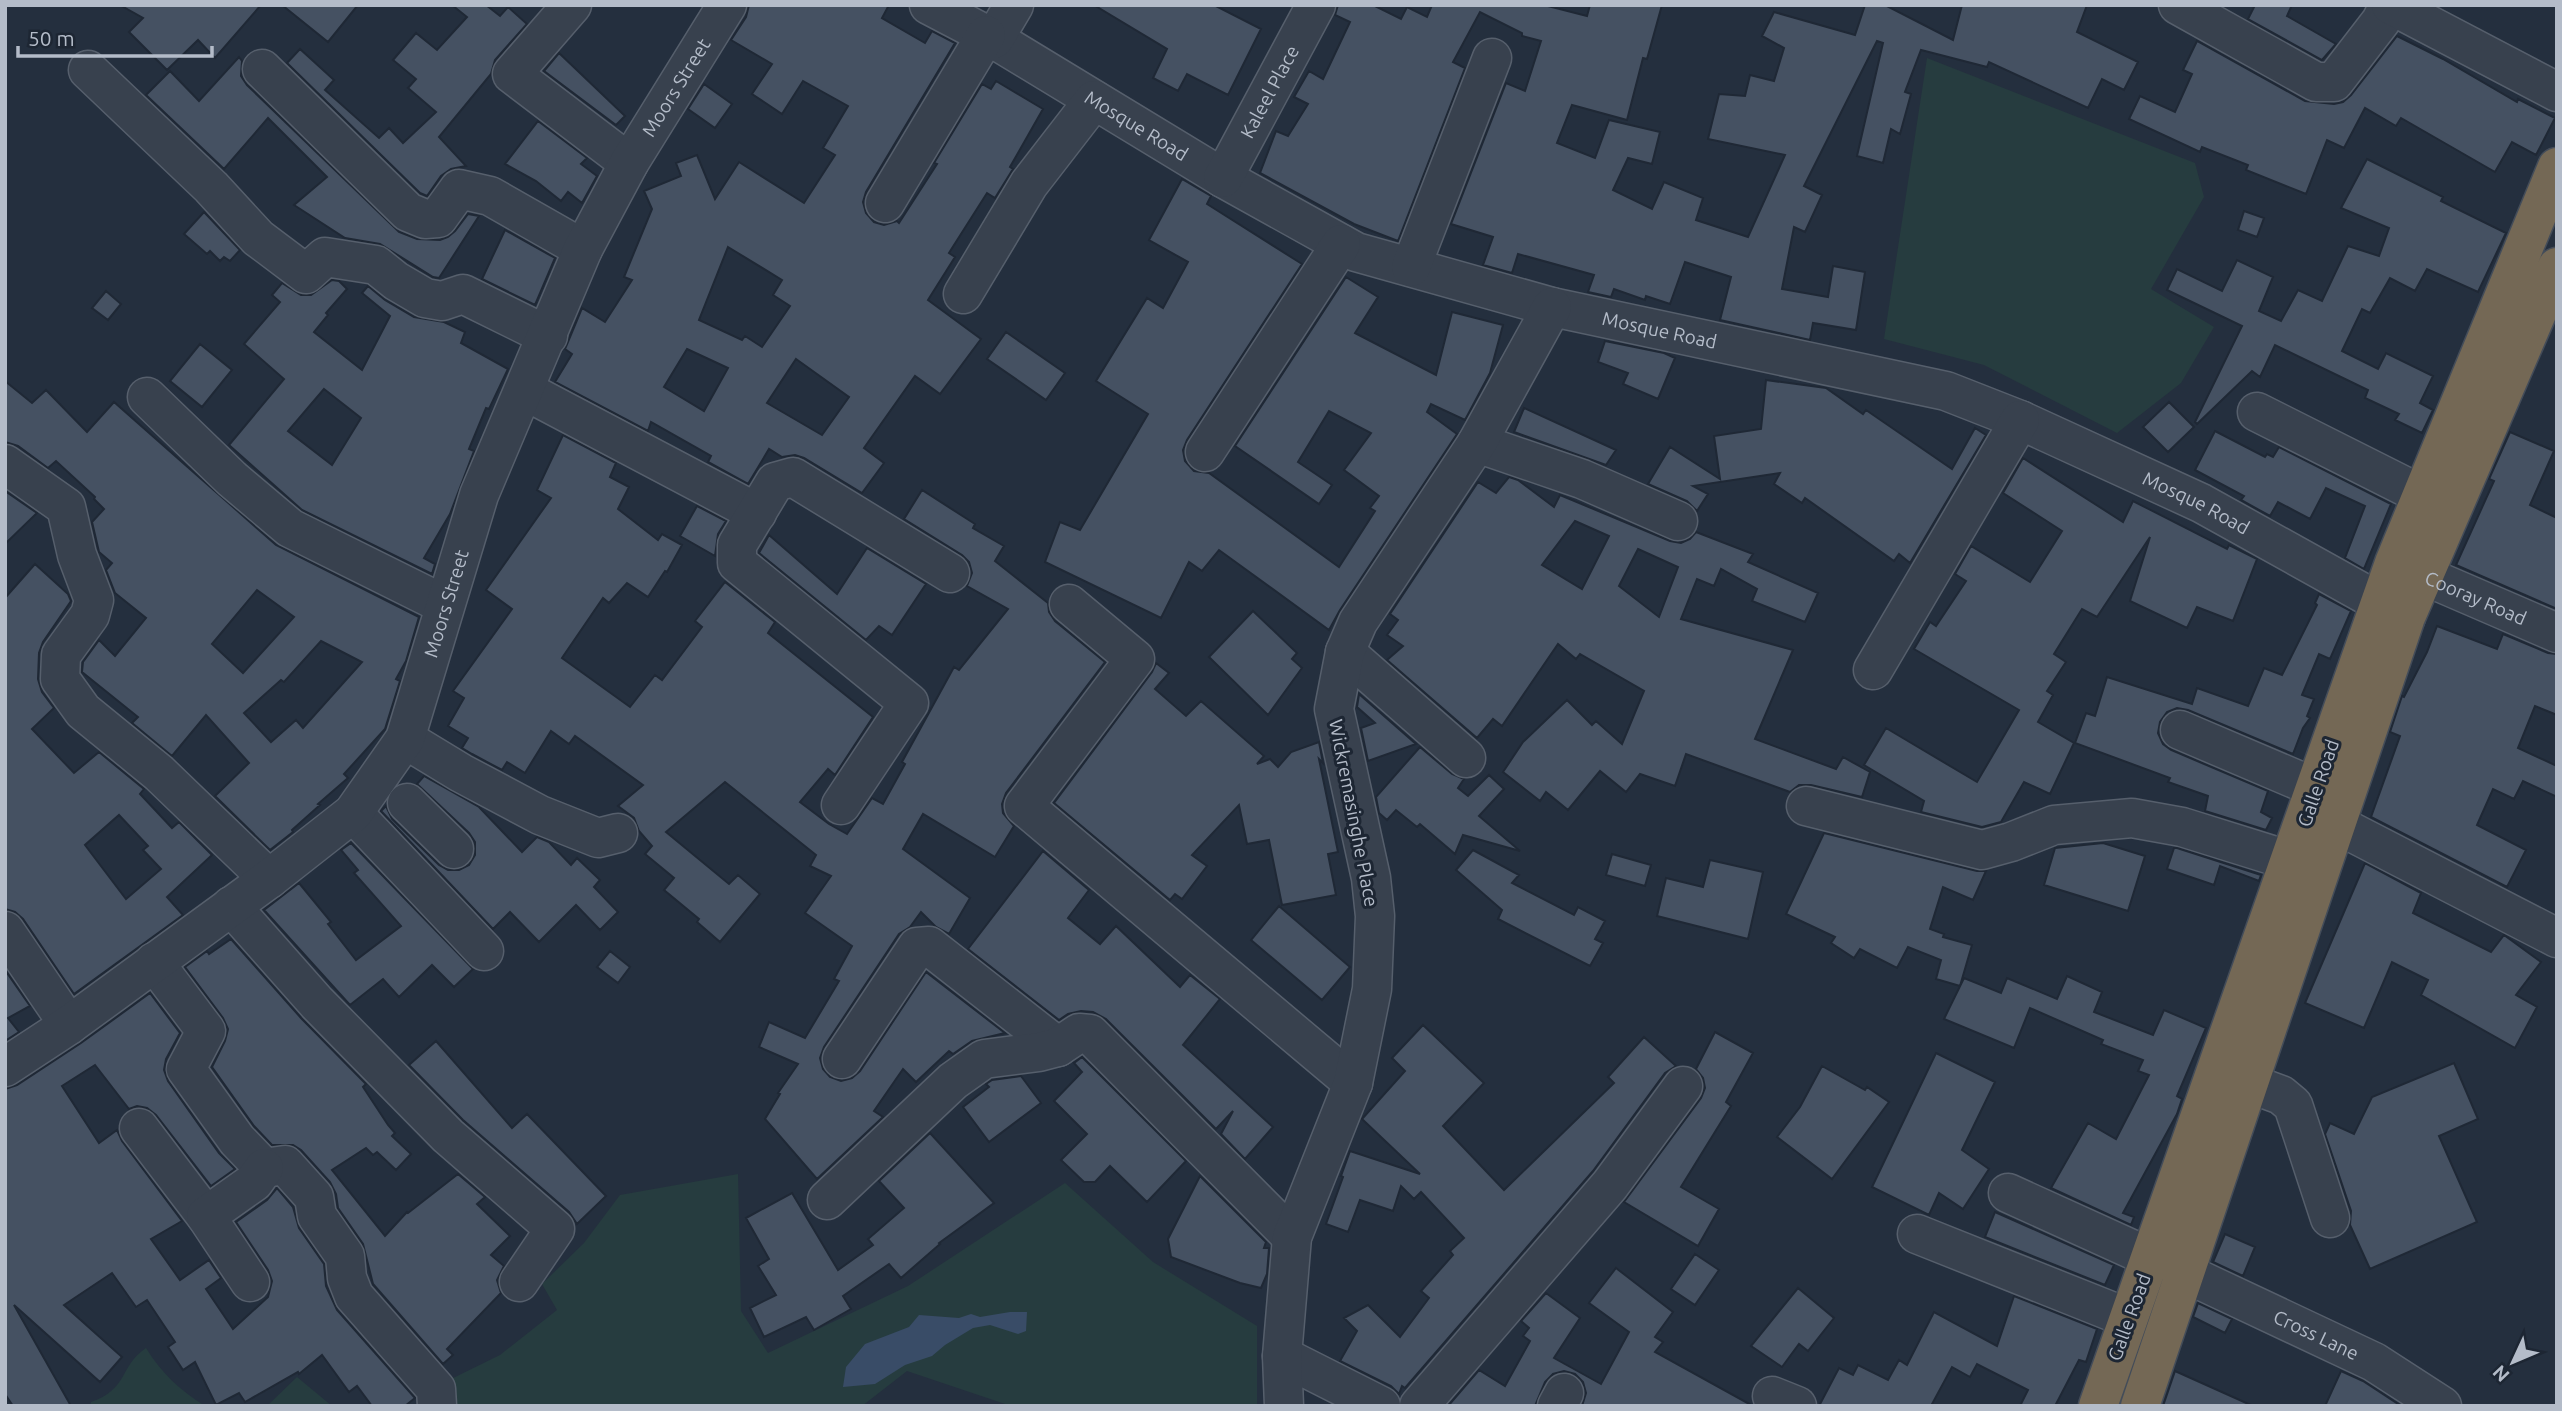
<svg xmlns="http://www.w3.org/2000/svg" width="2562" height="1411" viewBox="0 0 2562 1411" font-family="Ubuntu,sans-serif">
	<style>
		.green { fill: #263c3f }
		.water { fill: #394c67 }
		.building { fill: #455162; stroke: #1f2835; stroke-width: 2; fill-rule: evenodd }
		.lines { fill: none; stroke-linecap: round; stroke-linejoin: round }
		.minor-casing { stroke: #565f6c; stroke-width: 41 }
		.highway-casing { stroke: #434c59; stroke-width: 41 }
		.minor { stroke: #38414e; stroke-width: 38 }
		.highway { stroke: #746855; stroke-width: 38 }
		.labels { text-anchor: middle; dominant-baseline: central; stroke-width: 6; stroke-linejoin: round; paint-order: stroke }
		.street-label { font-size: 19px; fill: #b4bcc9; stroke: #1d2633 }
	</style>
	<rect width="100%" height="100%" fill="#242f3e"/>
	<path class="green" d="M1927 58 2195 163 2204 197 2151 289 2214 327 2181 383 2117 433 1984 365 1884 339Z
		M738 1174 741 1311 768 1353 908 1286 1065 1183 1153 1262 1257 1326V1406H1011L907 1371 862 1406H447L445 1382 500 1355 557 1310 542 1284 584 1243 620 1195Z
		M146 1348C161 1373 180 1390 205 1406H90L91 1402C129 1389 119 1366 146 1348Z
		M297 1377 332 1406H267Z"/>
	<path class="water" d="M1010 1312H1027L1026 1331 1018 1334 990 1325 973 1328 945 1345 932 1356 905 1365 875 1384 843 1387 846 1367 865 1344 909 1327 919 1315 959 1318 971 1314 980 1317Z"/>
	<path class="building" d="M120 5H261L215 58 198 40 167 70 129 32 143 18Z
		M282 5H358L328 42Z
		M452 5H486L500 16 508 7 527 24 495 60 491 74 439 137 466 166 451 169 441 176 427 196 420 193 287 63 300 49 334 80 325 90 379 138 389 128 403 143 436 112 408 88 416 79 393 60 416 33 437 50 467 17Z
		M749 5H889L882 18 925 43 932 31 955 43 866 192 863 202 866 213 874 222 884 225 897 221 899 223 937 164 934 163 982 84 991 89 996 81 1043 109 1010 167 1013 169 995 198 987 193 949 253 955 257 928 300 981 339 940 394 915 376 864 448 884 463 862 493 804 458 795 455 782 457 769 449 748 484 708 462 711 456 651 422 648 431 555 382 572 354 565 349 582 308 605 322 632 280 624 277 652 209 644 191 681 176 676 163 697 155 715 199 739 162 804 203 835 155 823 148 848 106 803 81 782 114 752 94 772 64 731 40 746 17ZM728 247 782 280 773 295 790 306 762 347 745 336 742 340 699 320ZM687 349 728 368 704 411 664 387ZM796 359 849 397 822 435 767 403Z
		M1094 5H1214L1261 29 1228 95 1187 74 1178 91 1153 78 1167 49Z
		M1338 5H1373L1401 19 1407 7 1427 17 1432 5H1544L1587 16 1590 5H1662L1647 59 1643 58 1627 120 1572 105 1557 143 1595 158 1609 120 1660 132 1652 164 1628 158 1613 190 1652 209 1664 182 1703 198 1696 220 1748 237 1785 155 1708 139 1719 94 1745 96 1750 75 1774 81 1784 48 1762 36 1774 12 1855 35 1865 5H1885L1953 40 1962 5H2087L2077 32 2138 62 2124 90 2102 79 2088 108 1989 62 1987 67 1921 50 1905 92 1911 94 1900 134 1891 129 1883 163 1857 156 1883 43 1877 41 1804 186 1822 195 1805 232 1794 227 1782 289 1828 297 1833 266 1865 272 1856 330 1813 323 1810 340 1720 320 1731 277 1685 262 1670 304 1646 296 1645 300 1614 289 1611 297 1588 292 1594 275 1518 254 1512 273 1483 265 1493 237 1451 224 1506 83 1525 91 1541 41 1522 36V33L1480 12 1453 62 1465 68 1398 241 1354 224 1260 173 1276 131 1288 136 1308 104 1294 97 1309 71 1323 79 1350 22 1335 15Z
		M2255 5H2292L2287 16 2336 44 2322 60 2248 19Z
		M2397 36 2443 59 2517 102 2518 99 2555 118 2536 155 2512 142 2495 172 2401 118 2396 126 2365 108 2344 148 2327 140 2306 194 2246 170 2248 165 2202 147 2200 152 2129 119 2140 96 2175 112 2192 74 2183 70 2197 41 2305 101 2334 104 2343 102 2351 95Z
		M559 53 625 116 616 125 544 71Z
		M239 57 242 61 241 76 247 85 399 232 417 239 440 240 448 237 455 231 468 214 479 216 439 278 433 277 380 244 345 238 294 205 327 177 268 118 224 169 146 95 170 71 199 101Z
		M704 84 732 104 715 128 688 109Z
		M538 121 587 158 581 164 597 176 582 203 568 192 561 201 536 181 505 164Z
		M2367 159 2443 197 2441 201 2506 233 2478 292 2427 269 2415 291 2390 278 2370 313 2362 309 2342 351 2378 369 2386 353 2433 376 2420 403 2433 410 2422 433 2395 420 2399 414 2365 398 2368 390 2275 345 2260 377 2252 371 2197 424 2195 422 2242 326 2167 290 2177 269 2222 291 2237 260 2273 277 2259 311 2281 321 2298 290 2322 301 2348 246 2379 256 2389 228 2341 208Z
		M1182 179 1211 196 1207 204 1302 264 1187 440 1183 450 1185 461 1194 471 1209 473 1339 567 1375 511 1370 508 1379 496 1344 470 1371 433 1329 411 1298 462 1332 485 1319 504 1235 446 1346 277 1378 297 1355 333 1436 375 1452 312 1503 325 1490 373 1465 420 1431 404 1427 412 1457 434 1340 610 1329 630 1219 550 1202 571 1189 562 1161 618 1045 562 1060 522 1080 530 1148 414 1096 381 1147 298 1163 308 1188 262 1149 240Z
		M2244 211 2264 218 2257 237 2238 230Z
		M204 212 240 250 230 261 224 257 220 261 210 251 207 254 184 234Z
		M505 230 555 258 535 305 482 279Z
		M332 280 339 281 347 289 326 313 328 315 314 332 362 370 390 316 362 293 368 286 385 300 414 317 444 322 465 332 461 343 508 369 489 409 486 408 469 449 474 451 450 514 424 558 435 564 432 574 302 510 229 445 284 379 244 344 280 302 272 295 282 283 301 295H311ZM324 389 361 418 332 465 288 431Z
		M106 291 121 304 108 320 92 308Z
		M1006 332 1065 373 1046 400 987 359Z
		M1605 341 1664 353 1675 358 1658 399 1623 384 1628 373 1598 362Z
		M200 344 232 370 202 407 170 381Z
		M1766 380 1826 388 1863 414 1866 410 1952 469 1975 428 1986 435 1910 563 1899 554 1894 561 1805 498 1802 503 1774 484 1780 473 1693 486 1708 494 1697 511 1687 501 1648 484 1670 447 1720 479 1714 436 1761 429Z
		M5 381 32 403 46 390 87 432 114 402 276 545 419 617 406 661 396 679 400 681 385 729 344 774 348 778 318 804 320 805 292 830 293 832 270 850 215 796 249 763 206 715 172 756 132 723 138 717 82 672 83 662 99 640 115 656 146 618 115 593 106 570 112 563 99 552 92 522 104 509 94 499 95 497 56 461 48 468 18 446 5 442ZM257 590 294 617 243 673 212 644ZM321 641 362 662 303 728 296 720 271 742 244 713 281 680 284 682Z
		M2169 402 2194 427 2168 452 2143 427Z
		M1524 408 1616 450 1606 465 1514 432Z
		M2215 431 2265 457 2267 454 2273 457 2279 447 2391 504 2364 569 2345 558 2365 506 2326 488 2310 519 2278 502 2270 516 2241 500 2244 496 2195 470Z
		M2510 432 2554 451 2530 505 2557 518V609L2456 565 2494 481 2489 479Z
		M563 435 616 463 610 477 629 487 618 509 658 540 662 534 682 545 667 572 665 571 648 597 627 583 609 603 603 598 562 658 630 707 655 675 662 680 702 627 695 621 725 582 775 622 768 633 873 717 835 775 828 769 800 802 829 824 847 834 872 798 883 804 905 764 902 762 954 667 959 670 1008 609 967 586 972 573 969 562 962 555 904 519 922 490 975 524 973 528 1004 546 995 561 1048 603 1049 612 1055 621 1105 662 1006 793 1002 804 1003 813 1014 826 995 857 923 814 903 849 970 898 949 934 936 927 921 912 910 927 899 934 824 1047 820 1058 823 1069 830 1077 841 1081 852 1078 860 1071 926 972 1005 1033 972 1041 953 1054 949 1051 916 1082 903 1069 874 1111 883 1117 817 1179 765 1119 780 1094 778 1093 798 1064 759 1047 769 1022 805 1038 839 981 834 979 852 946 805 913 831 876 810 866 816 855 725 782 666 832 729 884 738 875 760 894 720 942 697 922 699 919 664 890 674 878 645 854 652 846 639 831 634 818 618 806 643 785 575 736 569 744 551 731 525 773 507 762 502 770 472 754 462 748 468 738 448 726 464 698 453 691 512 609 486 590 551 498 537 490Z
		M2023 458 2123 522 2133 501 2227 549 2229 545 2257 559 2233 621 2197 607 2187 628 2130 601 2150 537 2097 617 2082 609 2054 654 2066 662 2047 691 2053 695 2038 722 2074 743 2050 794 2024 782 2001 822 1982 827 1921 812 1924 801 1864 765 1886 728 1977 782 2019 710 1914 649 1930 622 1936 626 1966 581 1955 574 1971 546 2030 582 2062 531 2003 493Z
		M1509 477 1518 480 1554 507 1560 495 1670 541 1681 543 1690 539 1696 532 1753 554 1748 562 1818 593 1805 622 1752 601 1757 589 1721 569 1714 586 1697 579 1681 619 1793 650 1755 739 1836 769 1843 757 1870 772 1862 797 1811 785H1799L1790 792 1686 754 1675 786 1640 774 1626 792 1600 771 1568 810 1546 792 1540 801 1503 772 1523 742 1567 700 1592 725 1596 721 1622 744 1644 691 1580 654 1576 659 1558 644 1502 726 1493 719 1477 738 1387 660 1403 646 1387 635 1398 620 1390 614 1478 482 1496 493ZM1575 521 1609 536 1582 589 1542 565ZM1638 549 1678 567 1659 617 1619 586Z
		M5 491 37 513 5 544Z
		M697 506 726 521 718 534 715 556 680 536Z
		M769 535 837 594 867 548 926 584 892 635 879 626 866 640 759 553Z
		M35 564 68 594 71 601 43 642 39 653 38 679 42 692 54 708 32 729 74 773 99 752 144 789 140 794 172 828 179 822 212 855 167 897 183 915 74 994 23 919 15 912 5 909V598ZM119 815 148 846 143 850 161 869 126 899 85 845Z
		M2319 594 2351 611 2330 659 2319 654 2302 695 2314 699 2307 716 2310 718 2303 728 2293 754 2188 710 2177 708 2167 712 2160 722 2158 733 2163 744 2171 750 2268 791 2261 812 2272 818 2266 830 2205 811 2208 796 2168 782 2170 778 2075 743 2086 713 2095 716 2107 677 2192 704 2197 688 2248 706 2264 668 2282 675 2317 605 2315 603Z
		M1253 611 1297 653 1292 659 1302 668 1268 715 1209 657Z
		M2437 626 2497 649 2503 634 2548 653 2557 654V715L2535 706 2518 748 2557 766V797L2523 781 2514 799 2493 789 2477 825 2526 850 2507 887 2371 817 2400 736 2390 732 2402 696 2404 697 2427 652Z
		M1156 663 1169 673 1155 689 1186 716 1201 701 1264 756 1257 764 1270 759 1278 767 1291 752 1319 742 1323 763 1319 759 1338 852 1328 854 1336 895 1282 905 1269 840 1247 844 1239 805 1192 855 1207 866 1182 899 1175 894 1170 900 1054 803 1152 672Z
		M1359 694 1416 744 1368 761 1361 728 1375 723 1357 707Z
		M1420 747 1452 774 1464 779 1458 788 1468 796 1489 775 1504 789 1479 816 1520 851 1463 835 1455 854 1420 824 1417 827 1396 810 1387 820 1379 813 1376 797Z
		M424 776 479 807 522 852 537 837 549 842 571 865 577 858 600 880 594 887 618 912 600 930 576 905 539 942 510 912 493 929 381 811 386 806 392 819 439 865 448 870H459L469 865 475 855V842L469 833 417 784Z
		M1824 833 1977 871H1986L1973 900 1943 887 1930 929 1944 934 1943 937 1972 945 1960 986 1936 979 1941 960 1908 947 1897 968 1860 949 1854 958 1831 943 1835 937 1786 914Z
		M351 843 473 969 454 987 432 965 399 997 383 979 350 1005 264 910 299 883 331 922 328 924 356 960 401 926 354 873 358 870 341 850Z
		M2103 843 2145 856 2128 911 2044 885 2055 848Z
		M2174 848H2177L2261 875 2259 881 2220 866 2214 885 2167 869Z
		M1473 850 1519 875 1512 883 1574 915 1578 907 1605 921 1595 939 1603 943 1590 966 1498 919 1502 910 1456 870Z
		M1043 851 1089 890 1068 918 1100 944 1116 926 1180 987 1190 975 1220 999 1183 1045 1273 1127 1245 1159 1221 1134 1233 1111 1216 1129 1106 1019 1093 1012 1081 1011 1068 1014 1059 1020 968 949Z
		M1612 854 1651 865 1645 886 1606 875Z
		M1710 860 1763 872 1748 939 1657 916 1666 878 1703 887Z
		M2365 863 2421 893 2413 913 2491 952 2504 935 2541 962 2516 995 2537 1007 2515 1048 2421 995 2428 980 2392 962 2364 1028 2305 1003Z
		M1279 906 1350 967 1322 1000 1251 940Z
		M231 939 301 1018 366 1084 363 1087 388 1125 395 1133 392 1136 411 1154 396 1170 377 1152 373 1155 366 1148 332 1170 385 1236 407 1212 408 1213 458 1174 485 1197 477 1204 510 1236 491 1255 504 1266 497 1280 501 1293 447 1349 453 1355 443 1364 373 1284 363 1244 338 1208 336 1194 330 1182 301 1150 293 1145H272L254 1126 212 1067 225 1041 228 1029 223 1018 185 967 207 951 209 954Z
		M610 951 630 967 618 983 597 967Z
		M5 970 30 1006 8 1018 19 1032 5 1041Z
		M2067 976 2102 992 2094 1012 2153 1035 2164 1010 2206 1028 2177 1096 2182 1099 2177 1114 2123 1213 2134 1217 2131 1225 2051 1188 2088 1123 2116 1139 2149 1075 2138 1071 2143 1060 2101 1044 2103 1040 2030 1008 2014 1048 1944 1019 1964 978 2001 993 2007 978 2057 999Z
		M150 993 180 1033 166 1059 164 1070 168 1081 219 1153 235 1169 211 1186 156 1115 147 1108 137 1106 129 1109 95 1065 62 1086 99 1143 117 1130 122 1141 182 1221 151 1239 180 1280 209 1260 221 1278 206 1289 233 1329 268 1297 272 1281 268 1270 236 1222 267 1200 277 1188 293 1207 299 1228 324 1264 326 1286 337 1310 415 1398 405 1406H372L357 1386 349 1392 322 1355 299 1374 298 1372 245 1402 239 1393 216 1405 195 1362 183 1370 168 1347 175 1342 147 1300 136 1307 112 1273 64 1305 122 1357 100 1382 14 1305 71 1406H13L5 1394V1089L17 1085 81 1043Z
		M1423 1025 1484 1083 1443 1126 1504 1190 1614 1083 1608 1077 1644 1037 1676 1066 1665 1073 1593 1171 1405 1388 1402 1386 1399 1394 1391 1386 1340 1361 1357 1331 1344 1318 1368 1305 1400 1337 1429 1298 1421 1291 1453 1255 1450 1251 1464 1238 1421 1192 1414 1199 1401 1186 1393 1211 1360 1200 1348 1232 1326 1224 1343 1177 1341 1176 1350 1151 1420 1174 1362 1119 1405 1071 1392 1058Z
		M1715 1032 1753 1053 1726 1102 1731 1106 1681 1187 1719 1209 1698 1246 1624 1202 1701 1098 1705 1088 1703 1078 1696 1069Z
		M436 1041 512 1128 527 1114 606 1196 577 1224 569 1212 463 1120 409 1065Z
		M1936 1053 1995 1082 1962 1150 1989 1169 1963 1209 1939 1193 1929 1215 1872 1187Z
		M1082 1057 1186 1161 1147 1202 1110 1166 1095 1182H1084L1061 1160 1087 1134 1054 1101 1082 1072 1074 1063Z
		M2454 1063 2478 1119 2439 1136 2477 1222 2370 1269 2350 1225 2351 1211 2325 1134 2330 1123 2354 1134 2372 1097Z
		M1822 1066 1865 1090 1867 1087 1889 1102 1832 1179 1777 1137 1800 1107Z
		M1021 1076 1041 1103 989 1142 963 1107 989 1087 986 1084 992 1080Z
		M930 1133 994 1203 939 1243 940 1244 901 1278 889 1264 843 1296 851 1309 814 1330 806 1317 764 1337 750 1308 776 1295 758 1266 769 1259 746 1218 792 1193 838 1270 873 1245 868 1239 904 1208 879 1181Z
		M1200 1176 1266 1242 1264 1248H1269L1267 1274 1261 1288 1240 1283 1171 1257 1168 1239Z
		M1995 1212 2114 1265 2105 1285 1985 1237Z
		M2225 1234 2255 1247 2243 1276 2213 1262Z
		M1695 1254 1719 1270 1695 1305 1671 1289Z
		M1616 1268 1673 1312 1655 1337 1663 1342 1655 1352 1753 1406H1582L1586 1393 1583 1382 1575 1374 1564 1371 1553 1374 1545 1382 1535 1406H1448L1479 1370 1505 1386 1530 1341 1523 1336 1529 1328 1521 1321 1546 1293 1580 1318 1554 1358 1601 1384 1629 1332 1589 1303Z
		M1798 1288 1834 1318 1808 1351 1799 1344 1782 1367 1751 1346Z
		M2014 1296 2097 1329 2086 1362 2079 1360 2055 1406H2020L2028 1390 1977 1364 1970 1377 1952 1367 1931 1406H1819L1839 1368 1853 1375 1858 1365 1888 1380 1899 1360 1907 1365 1934 1312 1997 1346Z
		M2198 1303 2232 1319 2225 1333 2193 1317Z
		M2175 1371 2253 1406H2163Z
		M2341 1371 2363 1381 2401 1406H2325Z"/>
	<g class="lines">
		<defs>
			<g id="minor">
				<path d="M572 5 512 74 629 163"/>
				<path id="s1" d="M929 5 994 39 1223 178 1356 252 1552 307 1946 391 2020 420 2201 503 2406 617"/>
				<path d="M2178 5 2316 82H2334L2381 21 2389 5"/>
				<path d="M2391 5 2557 92"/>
				<path d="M994 39 1014 5"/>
				<path d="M262 69 408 212 425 219 438 218 459 189 490 196 583 249"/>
				<path d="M88 70 211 187 258 238 306 274 325 257 376 265 396 281 425 298 442 301 463 294 548 336"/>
				<path id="s2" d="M1223 178 1316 5"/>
				<path d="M885 203 986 35"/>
				<path d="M1411 267 1492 58"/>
				<path d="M963 294 1029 184 1094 100"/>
				<path d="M524 390 757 513"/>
				<path d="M147 397 232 479 290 528 445 605"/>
				<path d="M2257 412 2422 495"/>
				<path d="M1477 443 1582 479 1678 521"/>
				<path d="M1205 452 1341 244"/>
				<path d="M5 464 66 507 77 555 94 600 90 615 61 655 60 679 83 711 159 773 269 879"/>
				<path id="s3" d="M2395 563 2557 633"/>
				<path d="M1069 604 1135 659 1024 806 1353 1083"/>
				<path d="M1345 652 1466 758"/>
				<path d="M1873 670 2020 420"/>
				<path d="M2180 730 2316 788"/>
				<path d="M405 739 461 773 540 815 598 838 618 833"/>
				<path d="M407 803 454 849"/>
				<path d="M841 805 909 703 737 563V545L775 482 793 477 950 573"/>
				<path d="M1806 806 1982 850 2011 842 2054 825 2132 818 2182 827 2291 861"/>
				<path d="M353 813 484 951"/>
				<path d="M2336 824 2557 938"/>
				<path d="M231 906 317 1003 448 1136 555 1229 519 1282"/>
				<path d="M5 931 69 1025"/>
				<path d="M154 962 206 1031 186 1069 237 1140 264 1168 285 1165 314 1197 317 1216 345 1256 347 1278 354 1296 436 1389 437 1406"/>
				<path d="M842 1059 917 947 929 946 1058 1047"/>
				<path id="s4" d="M5 1067 69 1025 269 879 353 813 405 739 479 495 583 249 629 163 727 5"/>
				<path d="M2219 1072 2281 1095 2293 1105 2330 1218"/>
				<path d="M139 1128 206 1216"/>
				<path d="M2008 1193 2151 1258"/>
				<path d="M827 1200 953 1081 984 1059 1039 1052 1058 1047 1079 1033 1090 1034 1292 1237"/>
				<path d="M1917 1234 2128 1318"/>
				<path id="s5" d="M2185 1273 2374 1362 2442 1406"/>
				<path d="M250 1282 206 1216 254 1182 264 1168"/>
				<path d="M1282 1356 1381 1406"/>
				<path d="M1772 1396 1797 1406"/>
				<path d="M1284 1406 1282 1356 1292 1237 1353 1083 1372 989 1375 916 1371 878 1334 709 1345 652 1358 622 1477 443 1552 307"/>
				<path d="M1419 1406 1610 1185 1683 1086"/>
				<path d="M1557 1406 1564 1393"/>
			</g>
			<path id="highway" d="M2098 1406 2394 563 2557 167
				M2140 1406 2406 617 2557 267"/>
		</defs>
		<use href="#minor" class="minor-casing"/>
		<use href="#highway" class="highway-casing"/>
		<use href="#minor" class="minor"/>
		<use href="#highway" class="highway"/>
	</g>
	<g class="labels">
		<g class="street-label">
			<text stroke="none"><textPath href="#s4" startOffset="1230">Moors Street</textPath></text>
			<text stroke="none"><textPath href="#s2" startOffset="98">Kaleel Place</textPath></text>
			<text stroke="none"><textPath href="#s1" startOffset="240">Mosque Road</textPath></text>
			<text stroke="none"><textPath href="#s1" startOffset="807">Mosque Road</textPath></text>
			<text stroke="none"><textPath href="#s1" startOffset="1374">Mosque Road</textPath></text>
			<text stroke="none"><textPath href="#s3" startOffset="88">Cooray Road</textPath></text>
			<text stroke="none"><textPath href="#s4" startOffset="663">Moors Street</textPath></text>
			<text transform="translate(2318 783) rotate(-71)">Galle Road</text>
			<text transform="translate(1354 813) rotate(79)">Wickremasinghe Place</text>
			<text transform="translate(2129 1317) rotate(-70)">Galle Road</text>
			<text stroke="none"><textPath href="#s5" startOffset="145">Cross Lane</textPath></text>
		</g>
	</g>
	<rect width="2562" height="1411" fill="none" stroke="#b4bcc9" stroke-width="14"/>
	<g transform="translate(2513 1362) rotate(226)" stroke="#1d2633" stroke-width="5" paint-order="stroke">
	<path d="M0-5L12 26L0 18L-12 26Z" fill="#b4bcc9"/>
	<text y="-10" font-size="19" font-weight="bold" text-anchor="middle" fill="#b4bcc9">N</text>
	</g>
	<path d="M18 46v10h194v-10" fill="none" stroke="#b4bcc9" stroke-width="3.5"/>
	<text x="28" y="46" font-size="21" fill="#b4bcc9" stroke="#1d2633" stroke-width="5" paint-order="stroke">50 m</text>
</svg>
